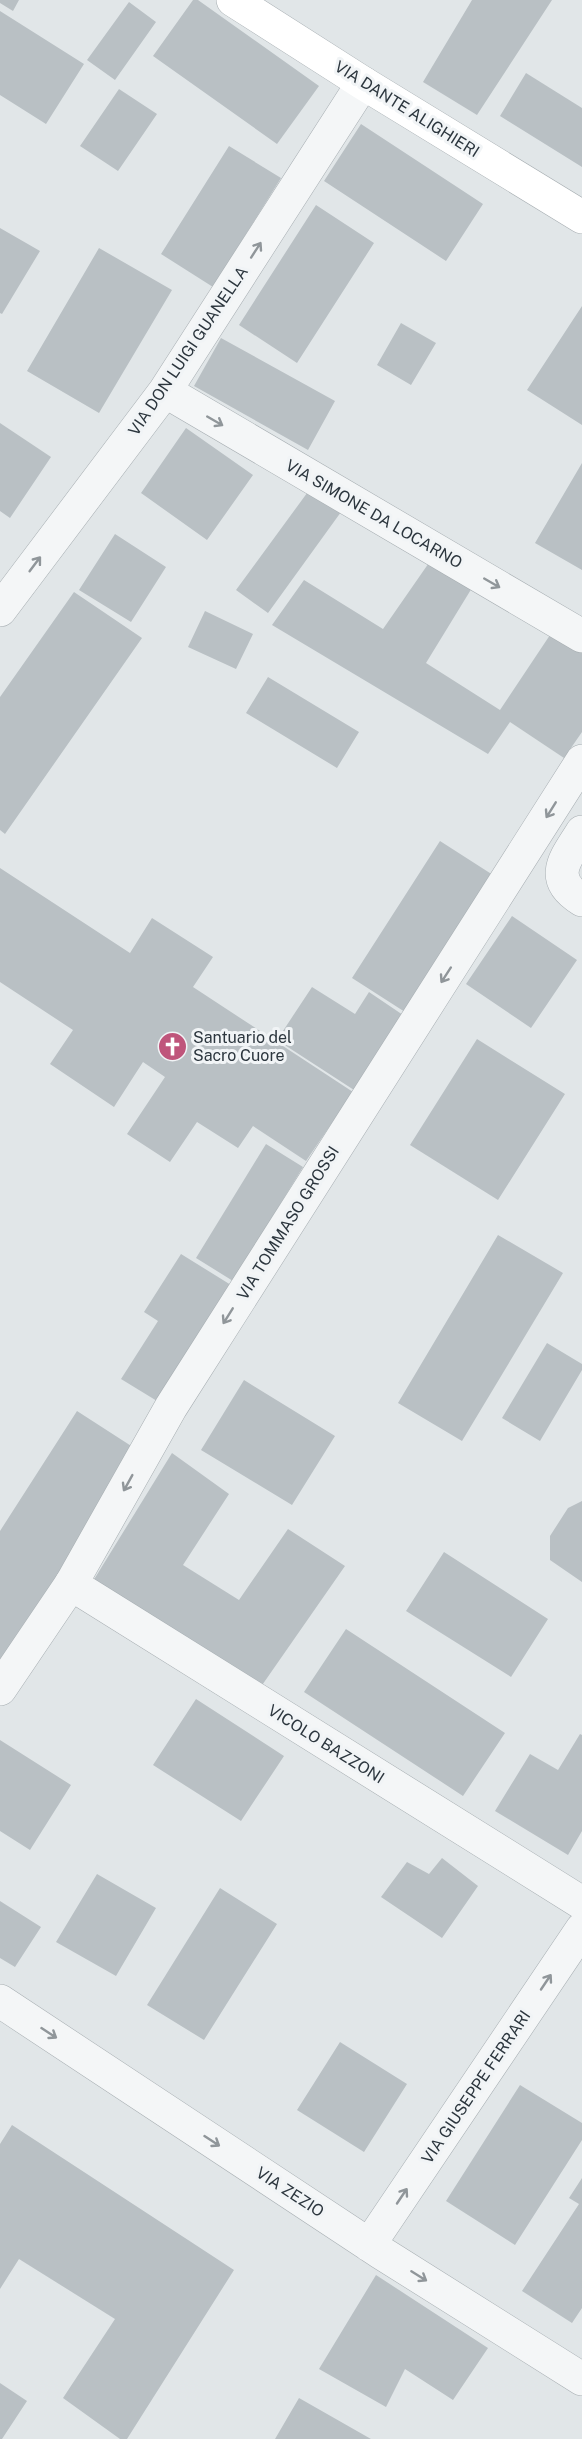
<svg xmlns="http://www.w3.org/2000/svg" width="582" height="2439" viewBox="0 0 582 2439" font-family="'Public Sans',sans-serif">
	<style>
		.building { fill: #b9c0c4 }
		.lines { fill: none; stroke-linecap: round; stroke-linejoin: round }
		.minor-casing { stroke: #a7aeb2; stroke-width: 34 }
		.tertiary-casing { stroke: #a7aeb2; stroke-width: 34 }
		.secondary-casing { stroke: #a7aeb2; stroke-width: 34 }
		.minor { stroke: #f4f6f7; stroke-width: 33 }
		.tertiary { stroke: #f4f6f7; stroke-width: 33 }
		.secondary { stroke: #fff; stroke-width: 33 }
		.oneway { stroke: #90969a }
		.labels { text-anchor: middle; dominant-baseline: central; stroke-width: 6; stroke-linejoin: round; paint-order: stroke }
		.street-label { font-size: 16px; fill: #2c363e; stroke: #f1f4f6 }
		.poi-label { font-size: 16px; fill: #2c363e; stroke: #f1f4f6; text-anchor: start }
	</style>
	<rect width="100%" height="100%" fill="#e1e6e8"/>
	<path class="building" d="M0 0H19L13 11 0 3Z
		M193 0H198L319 86 277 144 153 56Z
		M472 0H552L477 115 423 82Z
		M129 2 156 22 115 80 87 60Z
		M0 11 84 64 46 124 0 95Z
		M526 73 582 108V167L500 116Z
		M119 89 157 114 118 171 80 146Z
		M361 124 483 204 446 261 324 181Z
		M229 146 281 178 213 287 161 254Z
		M316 205 374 243 297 363 239 325Z
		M0 228 40 251 2 314 0 313Z
		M99 248 172 290 99 413 27 371Z
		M582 306V425L527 390Z
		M401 323 436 343 411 385 377 365Z
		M221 338 335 401 308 450 194 386Z
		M0 423 51 457 10 518 0 511Z
		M186 428 253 475 207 540 141 493Z
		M582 463V570L535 543Z
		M310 489 341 512 268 613 236 590Z
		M115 534 166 567 131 622 79 590Z
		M433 557 475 583 426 663 500 710 552 632 582 652V732L564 758 510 722 488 754 272 625 304 580 383 629Z
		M74 592 142 638 5 834 0 830V697Z
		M205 611 253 634 236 669 188 647Z
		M268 677 359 732 337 768 246 713Z
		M440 841 493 875 405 1012 352 978Z
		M0 868 130 953 152 918 213 957 193 987 353 1092 306 1161 253 1126 238 1148 197 1122 170 1162 127 1134 165 1077 143 1062 114 1107 50 1064 73 1030 0 982Z
		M512 916 577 960 531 1028 466 984Z
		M312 987 355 1014 369 992 403 1015 354 1090 277 1040Z
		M477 1039 565 1094 498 1200 410 1145Z
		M266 1144 303 1167 233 1281 196 1258Z
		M498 1235 563 1273 462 1441 398 1403Z
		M181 1254 231 1285 157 1401 121 1379 158 1321 144 1312Z
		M547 1343 582 1364V1370L540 1441 502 1418Z
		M244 1380 335 1436 292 1505 201 1450Z
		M77 1411 139 1451 0 1666V1531Z
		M172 1453 229 1494 183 1565 239 1600 288 1529 345 1566 258 1691 90 1586Z
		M582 1501V1582L550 1560V1536L568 1508Z
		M444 1552 548 1619 511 1677 406 1611Z
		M346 1629 505 1733 463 1796 304 1692Z
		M196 1699 284 1756 241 1821 153 1765Z
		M580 1734 582 1735V1831L568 1855 495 1811 530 1754 558 1770Z
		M0 1740 71 1785 30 1850 0 1831Z
		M442 1858 478 1886 442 1938 381 1897 407 1862 429 1874Z
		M97 1874 156 1908 116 1976 56 1942Z
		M220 1888 277 1924 204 2040 147 2005Z
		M0 1901 41 1927 15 1967 0 1958Z
		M340 2042 407 2084 364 2152 297 2110Z
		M520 2085 582 2123V2140L515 2245 446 2201Z
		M12 2125 234 2270 127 2439H120L63 2398 115 2319 19 2259 0 2289V2144Z
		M582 2178V2308L572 2323 522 2291 579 2204 569 2198Z
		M376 2275 488 2348 453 2400 405 2369 386 2407 319 2369Z
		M0 2383 27 2401 2 2439H0Z
		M299 2398 371 2439H275Z"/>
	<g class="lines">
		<defs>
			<path id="minor" d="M165 391 582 636
				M0 610 165 391 363 83
				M582 832C567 857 546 878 582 900
				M71 1584 582 1903
				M0 2001 380 2252 582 2379
				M369 2245 582 1929"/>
			<path id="tertiary" d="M0 1689 71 1584 171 1407 582 761"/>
			<path id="secondary" d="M233 0 363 83 582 217"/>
		</defs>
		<use href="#minor" class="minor-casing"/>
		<use href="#tertiary" class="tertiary-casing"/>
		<use href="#secondary" class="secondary-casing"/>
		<use href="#minor" class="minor"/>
		<use href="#tertiary" class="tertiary"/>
		<use href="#secondary" class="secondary"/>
	</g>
	<defs><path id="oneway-shaft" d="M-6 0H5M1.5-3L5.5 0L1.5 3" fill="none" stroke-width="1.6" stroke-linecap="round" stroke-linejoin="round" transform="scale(1.5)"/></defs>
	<g class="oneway">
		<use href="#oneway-shaft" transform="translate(256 250) rotate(-57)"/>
		<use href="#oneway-shaft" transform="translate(215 421) rotate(30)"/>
		<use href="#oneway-shaft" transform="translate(35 564) rotate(-53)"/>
		<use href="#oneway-shaft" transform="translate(492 583) rotate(30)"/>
		<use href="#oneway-shaft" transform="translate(551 810) rotate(122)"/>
		<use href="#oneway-shaft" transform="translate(446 975) rotate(123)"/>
		<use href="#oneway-shaft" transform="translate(228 1316) rotate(122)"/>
		<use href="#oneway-shaft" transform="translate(128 1483) rotate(119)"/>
		<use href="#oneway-shaft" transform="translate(546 1982) rotate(-56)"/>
		<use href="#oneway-shaft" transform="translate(49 2033) rotate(33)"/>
		<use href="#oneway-shaft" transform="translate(212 2141) rotate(33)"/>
		<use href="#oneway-shaft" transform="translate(402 2196) rotate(-56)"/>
		<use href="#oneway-shaft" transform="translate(419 2276) rotate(32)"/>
	</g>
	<defs>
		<symbol id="church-disc" viewBox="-11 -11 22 22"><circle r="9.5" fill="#bf557b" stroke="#f1f4f6"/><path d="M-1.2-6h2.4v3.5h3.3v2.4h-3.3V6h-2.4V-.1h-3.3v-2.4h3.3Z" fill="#fff"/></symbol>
	</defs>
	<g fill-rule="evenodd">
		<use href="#church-disc" x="156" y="1030" width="33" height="33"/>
	</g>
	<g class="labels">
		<g class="street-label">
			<text transform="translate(407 109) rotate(32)">VIA DANTE ALIGHIERI</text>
			<text transform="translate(188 351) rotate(-56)">VIA DON LUIGI GUANELLA</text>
			<text transform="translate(374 514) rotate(30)">VIA SIMONE DA LOCARNO</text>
			<text transform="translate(288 1223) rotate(-58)">VIA TOMMASO GROSSI</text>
			<text transform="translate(326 1744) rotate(32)">VICOLO BAZZONI</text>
			<text transform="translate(476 2087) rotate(-56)">VIA GIUSEPPE FERRARI</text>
			<text transform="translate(290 2192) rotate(33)">VIA ZEZIO</text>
		</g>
		<g class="poi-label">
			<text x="193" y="1037">Santuario del<tspan x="193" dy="18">Sacro Cuore</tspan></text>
		</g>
	</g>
</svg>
